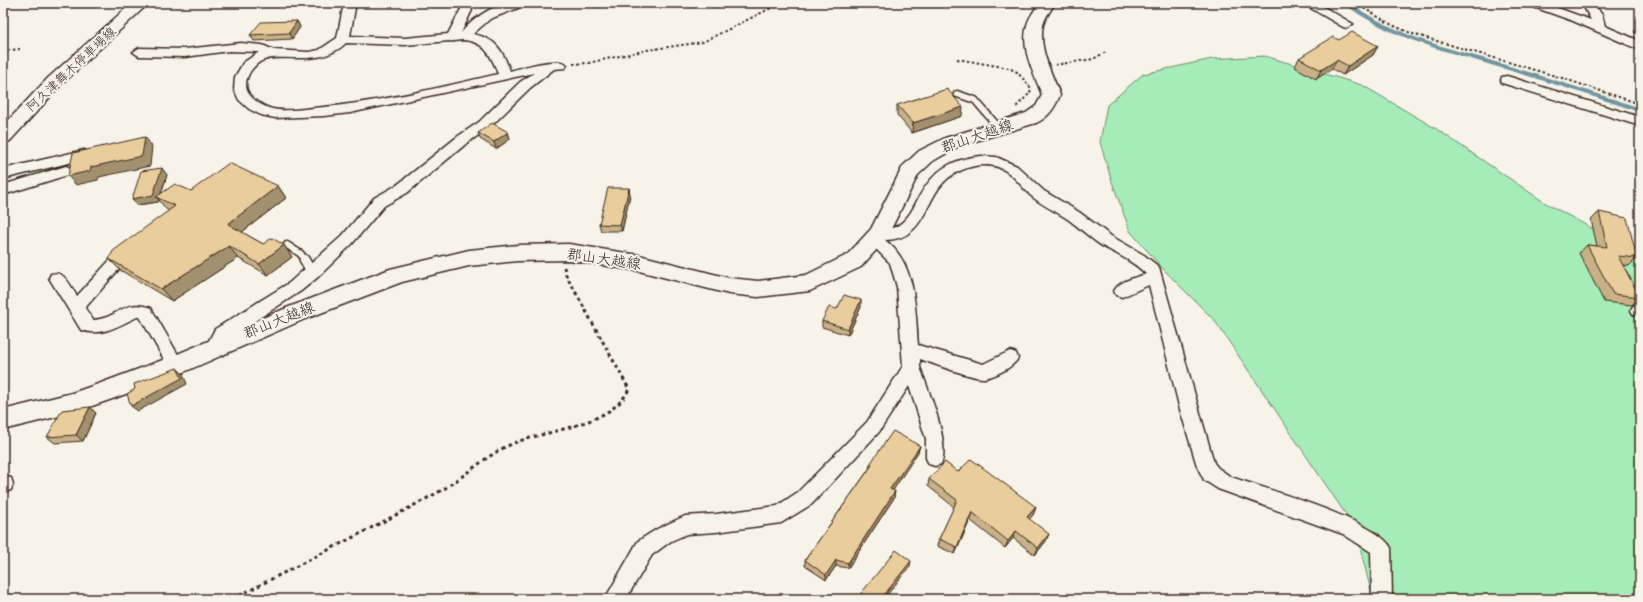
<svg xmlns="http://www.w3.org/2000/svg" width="1643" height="602" viewBox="0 0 1643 602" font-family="'Shantell Sans','Klee One',sans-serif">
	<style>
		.green { fill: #a5ecb9; stroke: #708b6c }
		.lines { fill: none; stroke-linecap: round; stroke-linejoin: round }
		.stream { stroke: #7194a0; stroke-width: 4 }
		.lane-far1-casing { stroke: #3b2a1e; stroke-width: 9 }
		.lane-casing { stroke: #3b2a1e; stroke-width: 12 }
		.street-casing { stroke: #3b2a1e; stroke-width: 3 }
		.secondary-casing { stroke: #3b2a1e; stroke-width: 3 }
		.primary-casing { stroke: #3b2a1e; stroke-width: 3 }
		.path-far1 { stroke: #3b2a1e; stroke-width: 2; stroke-dasharray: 2.5 2.5; stroke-linecap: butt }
		.path { stroke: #3b2a1e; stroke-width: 3; stroke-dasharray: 3.5 3.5; stroke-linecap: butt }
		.lane-far1 { stroke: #f7f3e8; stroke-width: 6 }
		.lane { stroke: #f7f3e8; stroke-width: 9 }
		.street { fill: #f7f3e8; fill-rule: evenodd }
		.secondary { fill: #f7f3e8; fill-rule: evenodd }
		.primary { fill: #f7f3e8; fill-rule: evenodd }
		.wall { fill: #c8b087; stroke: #3b2a1e }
		.shaded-wall { fill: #a3906e; stroke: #3b2a1e }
		.building { fill: #e9cd9d; stroke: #3b2a1e }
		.labels { text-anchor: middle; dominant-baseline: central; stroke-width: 4; stroke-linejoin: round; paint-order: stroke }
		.far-street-label { font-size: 13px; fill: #3b2a1e; stroke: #f7f3e8 }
		.street-label { font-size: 15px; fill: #3b2a1e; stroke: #f7f3e8 }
	</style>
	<rect width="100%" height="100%" fill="#f7f3e8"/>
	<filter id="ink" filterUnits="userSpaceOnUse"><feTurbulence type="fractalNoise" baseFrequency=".025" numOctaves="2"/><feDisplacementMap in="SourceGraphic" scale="8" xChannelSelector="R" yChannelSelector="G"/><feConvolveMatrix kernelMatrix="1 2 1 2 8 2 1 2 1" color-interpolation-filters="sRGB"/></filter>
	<g filter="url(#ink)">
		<path class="green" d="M1265 56 1362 85 1435 128 1544 202 1640 255V599H1373L1355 528 1215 321 1163 269 1130 231 1111 179 1100 142 1107 105 1143 74 1212 59Z"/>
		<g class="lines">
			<path class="stream" d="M1346 3C1395 38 1439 47 1495 64 1543 78 1592 94 1640 110"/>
			<defs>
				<path id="lane-far1" d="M957 94 975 100 999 128
					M287 245 301 254 304 260"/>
				<path id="lane" d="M304 259 312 273"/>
				<path id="street" d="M344 3H356L350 36 405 38 448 34 462 7H470L472 10 461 33C473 18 498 0 518 4L520 6 518 8 490 19 473 34C496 39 502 49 510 71 520 68 561 56 567 65L565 68 554 69 530 88 489 128 467 143 407 193 384 206 352 244 318 277 301 291 227 339 219 353 213 355 207 353 205 348 215 329 289 283 342 236 374 198 397 185 457 137 479 122 520 82 534 73 350 113 324 116 275 118 261 115 249 109 239 100 234 89 235 77 243 63 259 52 229 51 185 57 139 56 133 52 139 48 185 49 241 43 262 45 274 50 309 52 319 50 337 38ZM449 41C453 42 457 40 462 40 484 41 491 54 498 74 438 88 376 103 314 108 301 109 285 112 272 109 264 107 254 101 249 94 243 86 247 74 254 67 271 45 315 73 346 43L405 45Z
					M1302 3H1317L1353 24 1347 28 1343 27Z
					M1526 3H1544L1591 20 1582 3H1594L1602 15 1605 26 1640 41V50L1573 21 1528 5Z
					M1507 76 1640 117V126L1502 83 1501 80 1502 77Z
					M84 150 89 152 91 155 89 158 3 179V169Z
					M981 156 996 157 1017 166 1044 191 1079 212 1111 236 1144 255 1159 267 1214 463 1218 468 1231 477C1263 488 1379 521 1391 548L1392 599H1372L1371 552 1343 534 1218 489 1204 480 1197 466 1179 406 1149 285 1122 297 1116 295 1114 291C1120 280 1135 278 1146 274 1133 261 1117 254 1102 246 1090 238 1080 228 1069 220 1056 211 1041 205 1030 195 1020 185 1012 172 998 167 983 162 964 167 951 176 924 194 928 240 885 240 917 265 915 308 918 345L983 364 1010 351 1016 353 1018 358C1014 367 994 377 984 378 975 379 931 363 920 359V367C928 390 951 443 941 464L935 466 929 464 926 458V439L909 386 879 432 812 504 781 523 716 532 687 534 671 541 652 555 626 599H605L638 541 657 529 685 516 716 514 777 506 798 492 867 422 903 366 897 287 890 263 866 239 874 230C883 227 892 231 900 224 910 217 914 206 919 197 934 170 951 159 981 156Z
					M66 166 71 168 73 171 71 174 3 195V185Z
					M115 258 120 260 123 264 120 268 85 308 93 320C118 319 123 298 151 308L184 365 182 370 176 372 170 370 140 317H137C118 326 102 337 81 330L49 278 51 274C65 270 70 286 77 296L110 260Z
					M1639 304H1640V316L1633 314 1631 310 1633 306Z
					M3 476 11 478 13 484 11 490 4 492Z"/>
				<path id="secondary" d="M132 3H149L60 86 10 141 3 143V126L48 78Z"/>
				<path id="primary" d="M1039 3H1055C1051 10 1045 17 1043 25 1038 49 1052 73 1060 95 1055 108 1048 118 1036 123L959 146 933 161 918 175 886 239 861 267 810 291 758 297 729 294 639 271 569 260 518 261 469 266 402 282 305 319 184 372 115 398 72 413 3 430V410L72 393 101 383 168 358 289 307 390 269 469 250 518 245 569 244 639 255 729 278 758 281 806 275 847 255 871 229 903 166 919 151 945 138 1026 113 1036 106 1042 95C1034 73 1020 49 1027 25 1029 17 1035 10 1039 3Z"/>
			</defs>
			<use href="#lane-far1" class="lane-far1-casing"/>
			<use href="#lane" class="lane-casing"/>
			<use href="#street" class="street-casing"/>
			<use href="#secondary" class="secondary-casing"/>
			<use href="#primary" class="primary-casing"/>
			<path class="path-far1" d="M1355 3 1392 25 1413 34 1562 78 1640 104
				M3 51 20 49
				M957 59 1009 68 1017 72 1031 88 1030 93 1015 108
				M573 64 588 63 647 50 703 42 781 3
				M1055 65 1093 59 1106 52"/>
			<path class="path" d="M233 599C300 564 369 530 435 494 463 479 485 455 514 443 548 430 613 425 629 389L566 275 564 267"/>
			<use href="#lane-far1" class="lane-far1"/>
			<use href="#lane" class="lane"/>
			<use href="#street" class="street"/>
			<use href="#secondary" class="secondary"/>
			<use href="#primary" class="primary"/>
		</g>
		<path class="wall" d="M297 21 300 27 292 39 254 41 250 35Z
			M1640 24V35L1634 32Z
			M1339 40 1378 46 1373 55 1343 75 1332 69 1316 79 1295 67 1299 58Z
			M897 105 962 116 912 133 897 115Z
			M508 132 510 139 496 149 480 139 478 133Z
			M167 175 161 194 191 191 278 186 286 198 242 232 263 244 284 245 292 257 268 275 238 258 172 301 120 270 109 259 169 211 166 209 159 200 158 202 137 205 132 199Z
			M629 188 630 195 622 231H601L599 224Z
			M1599 212 1637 258 1629 266 1623 265 1640 296V297L1632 305 1604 302 1579 253 1587 245 1597 246 1591 220Z
			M861 307 848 335 822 327V321L837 309Z
			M96 413 83 441 55 443 47 437Z
			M920 446 918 452 893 490 894 498 848 568 836 566 826 580 805 566V560L869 469 870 464Z
			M958 472 1036 507 1033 515 1029 519 1046 541 1035 555 1013 538 1005 548 970 520 955 554 937 546 939 539 954 507 928 486 929 479Z"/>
		<path class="shaded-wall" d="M297 21 300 27 292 39 289 33Z
			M1378 46 1373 55 1343 75 1348 66Z
			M1337 60 1332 69 1316 79 1321 70Z
			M963 107 962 116 912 133 913 123Z
			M508 132 510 139 496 149 494 142Z
			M145 137 152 146 150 166 99 177 98 180 76 185 68 176 91 167Z
			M162 168 167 175 159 199 156 197 159 200 158 202 137 205 132 199Z
			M278 186 286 198 237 236 228 224Z
			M629 188 630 195 622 231 620 225Z
			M284 245 292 257 268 275 259 264Z
			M229 246 238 258 172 301 161 289Z
			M861 300V307L848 335V329Z
			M177 368 183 374 187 384 138 411 131 406Z
			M90 407 96 413 83 441 76 435Z
			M920 446 918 452 890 495V489Z
			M895 491 894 498 848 568V563Z
			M1036 507 1033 515 1024 525 1027 517Z
			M972 512 970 520 955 554 957 547Z
			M1016 531 1013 538 1005 548 1008 541Z
			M1049 534 1046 541 1035 555 1038 548Z
			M836 560V566L826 580V575Z
			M911 561 910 566 884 599H881Z"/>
		<path class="building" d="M297 21 289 33 250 35 261 22Z
			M1352 32 1378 46 1348 66 1337 60 1321 70 1299 58 1333 37 1339 40Z
			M947 89 963 107 913 123 897 105Z
			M492 123 508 132 494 142 478 133Z
			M145 137 142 156 91 167 90 171 68 176 73 153Z
			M229 163 278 186 228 224 263 244 272 238 284 245 259 264 229 246 161 289 109 259 113 251 175 206 156 197 175 184 191 191Z
			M162 168 153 195 132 199 141 171Z
			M608 188H629L620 225 599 224Z
			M1599 212 1627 218 1637 258 1618 256 1640 297 1613 294 1587 245 1607 247Z
			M844 295 861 300 848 329 822 321 829 307 837 309Z
			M177 368 182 378 131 406 127 394 135 389 134 384Z
			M90 407 76 435 47 437 62 410Z
			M893 431 920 446 890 489 895 491 848 563 836 560 826 575 805 560 872 465 870 464Z
			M971 459 1036 507 1027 517 1049 534 1038 548 1016 531 1008 541 972 512 957 547 939 539 957 500 929 479 945 462 958 472Z
			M896 550 911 561 881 599H860L858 597Z"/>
	</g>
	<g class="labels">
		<g class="far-street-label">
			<text transform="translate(71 69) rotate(-43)">阿久津舞木停車場線</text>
		</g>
		<g class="street-label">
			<text transform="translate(977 136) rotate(-19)">郡山大越線</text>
			<text transform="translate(604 259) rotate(8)">郡山大越線</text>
			<text transform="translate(279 320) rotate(-22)">郡山大越線</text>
		</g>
	</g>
	<rect width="1643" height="602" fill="none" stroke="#f7f3e8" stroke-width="16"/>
	<rect x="8" y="8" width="1627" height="586" fill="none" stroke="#3b2a1e" stroke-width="1.5" filter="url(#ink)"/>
</svg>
